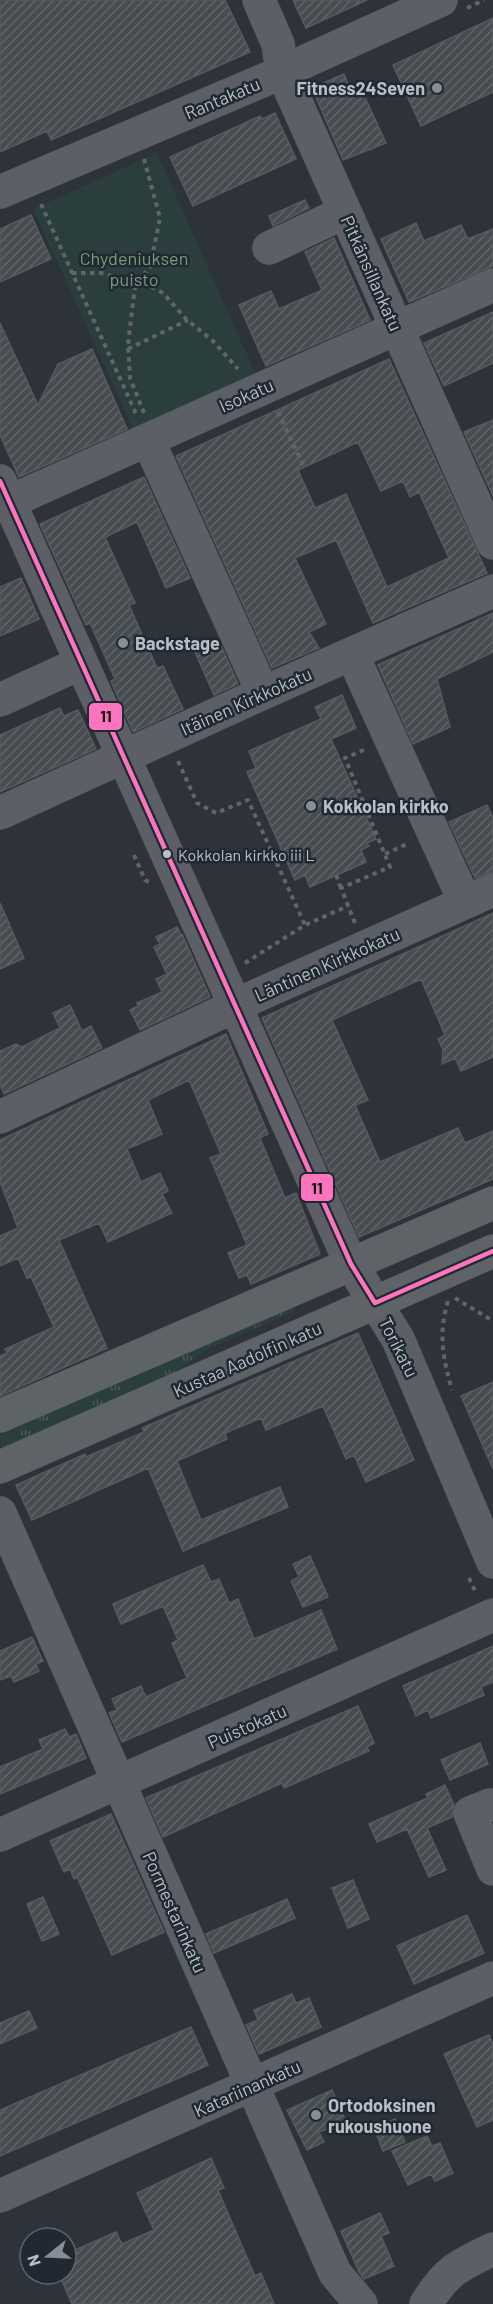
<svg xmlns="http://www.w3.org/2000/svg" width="493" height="2304" viewBox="0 0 493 2304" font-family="Barlow,sans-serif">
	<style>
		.grass { fill: url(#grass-tufts) }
		.park { fill: #2b3e3e }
		.building { fill: url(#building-hatch); stroke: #555a5f; stroke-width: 1.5; fill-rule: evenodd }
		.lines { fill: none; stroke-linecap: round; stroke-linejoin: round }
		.minor-casing { stroke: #4a4f53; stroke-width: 34 }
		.major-casing { stroke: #4a4f55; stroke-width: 34 }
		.path { stroke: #60656a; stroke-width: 4; stroke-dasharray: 4.5 4.5; stroke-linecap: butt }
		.minor { stroke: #5c6066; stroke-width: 33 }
		.major { stroke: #5e6368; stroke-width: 33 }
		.bus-1-casing { stroke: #202932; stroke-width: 9 }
		.bus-1 { stroke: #fc73be; stroke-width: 4.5 }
		.poi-dot { fill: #878e96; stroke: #202932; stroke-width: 2 }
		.bus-dot { fill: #b8bfc8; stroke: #202932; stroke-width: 2 }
		.labels { text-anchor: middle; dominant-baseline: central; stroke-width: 5; stroke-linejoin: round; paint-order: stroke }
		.bus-label { font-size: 16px; fill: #b8bfc8; stroke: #202932; text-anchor: start }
		.poi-label { font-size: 18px; font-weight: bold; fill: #b8bfc8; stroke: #202932; text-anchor: start }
		.street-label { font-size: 18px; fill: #b8bfc8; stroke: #202932 }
		.park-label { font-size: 18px; fill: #789b7d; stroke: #202932 }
		.line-badge { stroke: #202932; stroke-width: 2 }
		.pale-badge-label { font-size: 16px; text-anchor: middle; font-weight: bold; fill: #111 }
	</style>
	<defs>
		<pattern id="grass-tufts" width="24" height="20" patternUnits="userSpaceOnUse" patternTransform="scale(1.5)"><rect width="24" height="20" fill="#2b3e3e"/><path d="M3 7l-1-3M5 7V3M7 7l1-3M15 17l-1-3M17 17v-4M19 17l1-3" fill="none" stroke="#485858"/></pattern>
		<pattern id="building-hatch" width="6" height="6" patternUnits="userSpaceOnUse" patternTransform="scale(1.5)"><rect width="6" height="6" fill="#474c51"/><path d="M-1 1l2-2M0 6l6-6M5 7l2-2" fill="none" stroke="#5f6469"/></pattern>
	</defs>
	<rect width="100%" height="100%" fill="#2d3338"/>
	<path class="grass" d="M294 1307 295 1311 208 1349 154 1386 0 1453V1430Z"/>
	<path class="park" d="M157 153 257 377 134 431 33 209Z"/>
	<path class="building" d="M0 0H225L250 52 51 140 47 131 0 152Z
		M293 0H367L306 28Z
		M493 18V92L421 126 393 65Z
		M344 74 352 93 361 89 386 143 343 160 312 88Z
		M275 113 296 159 193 206 170 157 260 116 262 119Z
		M305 200 309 208 273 226 269 216Z
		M31 215 51 259 0 282V229Z
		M416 223 424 241 461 225 468 239 493 229V266L409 302 381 239Z
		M334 238 370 320 266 366 239 305 271 291 279 309 322 290 305 252Z
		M493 312V363L444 386 424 343Z
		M0 323 38 405 58 364 92 349 127 429 19 477 0 435Z
		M389 359 487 573 373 623 336 540 295 558 326 624 309 632 319 648 272 668 176 456ZM358 442 381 491 403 481 410 497 419 492 449 558 387 587 346 494 315 508 298 470Z
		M493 420V496L464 432Z
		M144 477 190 578 166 588 137 522 105 537 135 603 129 605 157 668 163 666 183 709 133 732 111 681 115 679 90 623 86 625 40 524Z
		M21 578 39 619 0 636V587Z
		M493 613V652L437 679 450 727 413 744 378 665Z
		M219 641 238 684 214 695 195 652Z
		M342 695 356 728 331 739 376 839 367 843 369 846 361 850 366 862 310 887 305 875 295 880 247 772 256 768 249 751 321 719 315 707Z
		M60 708 64 716 78 710 96 749 0 792V735Z
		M487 805 493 818V872L475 878 449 822Z
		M0 903 24 958 0 969Z
		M493 913V1057L461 1071 455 1058 442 1064 443 1050 438 1039 445 1035 421 979 332 1020 368 1100 355 1105 380 1162 458 1128 465 1143 493 1131V1179L359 1237 262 1018Z
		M177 927 181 935 182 934 210 997 140 1030 130 1010 138 1006 137 1003 162 992 156 979 167 974 154 947 160 944 156 937Z
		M70 1005 82 1031 91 1026 102 1048 4 1094 0 1085V1051L16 1044 22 1047 60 1028 53 1013Z
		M226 1034 268 1134 260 1138 285 1198 296 1193 320 1254 251 1284 247 1275 239 1278 228 1253 247 1245 210 1158 221 1154 189 1080 148 1100 162 1134 127 1149 141 1182 160 1173 168 1191 162 1194 172 1213 108 1242 99 1223 59 1240 107 1348 0 1396V1356L7 1353 5 1349 54 1327 31 1277 27 1278 18 1258 0 1266V1236L18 1228 0 1182V1140Z
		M358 1333 414 1460 366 1482 354 1455 346 1459 323 1406 266 1430 261 1418 225 1433 227 1439 177 1461 201 1520 280 1487 288 1507 183 1551 148 1468 32 1520 16 1485 85 1454 86 1457 144 1432 142 1428Z
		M493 1382V1469L461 1396Z
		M310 1556 328 1597 303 1607 291 1581 299 1577 293 1564Z
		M203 1565 211 1582 219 1579 229 1603 238 1599 254 1639 321 1610 337 1649 122 1742 109 1713 117 1710 112 1699 141 1686 146 1697 187 1678 172 1643 178 1640 163 1606 121 1624 113 1604Z
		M32 1637 43 1661 36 1664 39 1671 14 1682 11 1676 0 1680V1651Z
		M493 1646V1682L481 1687 484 1695 431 1718 428 1710 416 1716 403 1686Z
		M358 1706 374 1743 367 1747 369 1751 284 1788 282 1783 163 1837 146 1798Z
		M65 1729 69 1737 76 1734 86 1758 0 1794V1767L43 1749 39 1740Z
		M480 1743 488 1764 450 1780 441 1760Z
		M445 1785 454 1805 452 1817 427 1828 446 1870 429 1877 407 1829 377 1842 369 1824 428 1798 426 1794Z
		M111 1814 164 1932 112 1955 77 1877 74 1879 70 1869 64 1872 50 1841Z
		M353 1880 369 1919 348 1928 332 1888Z
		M43 1897 59 1934 42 1941 27 1904Z
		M287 1899 295 1918 214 1953 206 1934Z
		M467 1915 484 1953 414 1984 397 1946Z
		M292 1994 296 2003 309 1998 321 2027 259 2054 246 2025 258 2020 254 2010Z
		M29 2011 37 2028 0 2044V2023Z
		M191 2027 208 2065 0 2156V2110Z
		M489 2035 493 2044V2120L477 2127 444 2054Z
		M332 2090 346 2121 319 2132 324 2142 307 2150 287 2110Z
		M395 2119 405 2142 383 2151 374 2128Z
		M427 2136 432 2146 440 2143 453 2173 435 2181 431 2174 408 2185 392 2151Z
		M211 2158 224 2188 218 2190 255 2276 261 2273 274 2304H72L59 2274H66V2254L116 2232 122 2244 154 2230 137 2193Z
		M380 2213 389 2233 381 2236 394 2266 364 2279 359 2272 341 2231Z"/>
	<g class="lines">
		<defs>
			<path id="minor" d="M259 0 278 44 282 71 493 543
				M0 192 262 81 441 0
				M269 248 345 212
				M148 440 263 693
				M0 481 351 1264 398 1339 493 1562
				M0 506 493 285
				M352 654 465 902
				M0 700 81 663
				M0 813 263 693 493 591
				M0 1117 258 995 493 890
				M0 1513 335 2273 361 2304
				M490 1805 470 1813 493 1869
				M0 1835 493 1615
				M0 2196 493 1978
				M426 2304C447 2270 458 2266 493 2249"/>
			<path id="major" d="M0 1416 493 1203
				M0 1467 493 1251"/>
		</defs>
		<use href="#minor" class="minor-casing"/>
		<use href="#major" class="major-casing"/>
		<path class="path" d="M467 8 484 0
			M41 204 137 416
			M72 273H101L152 287 163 293 186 319 213 341 238 369
			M128 349 188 320
			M278 412 304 467
			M144 413 130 378 128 345 134 294 136 284 150 267 160 218 144 159
			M178 761 197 803 216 813 248 800 305 925
			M385 854 409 843
			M134 855 145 880 149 882
			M336 875 341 888
			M355 923 341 888 390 867 345 758 366 749
			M245 963 305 925 348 906
			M455 1298 493 1321
			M448 1301C438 1334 443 1358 452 1390
			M469 1578 476 1593"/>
		<use href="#minor" class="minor"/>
		<use href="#major" class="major"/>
		<defs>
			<path id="bus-1" d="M0 481 351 1264 375 1303 493 1251"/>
		</defs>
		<use href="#bus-1" class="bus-1-casing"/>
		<use href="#bus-1" class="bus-1"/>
	</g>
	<g class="poi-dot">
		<circle cx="437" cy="88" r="6"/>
		<circle cx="123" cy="643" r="6"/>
		<circle cx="311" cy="806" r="6"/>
		<circle cx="316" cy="2115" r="6"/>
	</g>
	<circle class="bus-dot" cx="167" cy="854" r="5"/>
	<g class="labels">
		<g class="bus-label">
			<text x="178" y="854">Kokkolan kirkko iii L</text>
		</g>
		<g class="poi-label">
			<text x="425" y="88" text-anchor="end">Fitness24Seven</text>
			<text x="135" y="643">Backstage</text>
			<text x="323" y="806">Kokkolan kirkko</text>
			<text x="328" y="2105">Ortodoksinen<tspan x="328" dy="21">rukoushuone</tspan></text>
		</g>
		<g class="street-label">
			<text transform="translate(222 98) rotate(-23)">Rantakatu</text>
			<text transform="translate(372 273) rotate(66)">Pitkänsillankatu</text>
			<text transform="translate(246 395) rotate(-24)">Isokatu</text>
			<text transform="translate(246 701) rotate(-24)">Itäinen Kirkkokatu</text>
			<text transform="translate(327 964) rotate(-24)">Läntinen Kirkkokatu</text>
			<text transform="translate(399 1347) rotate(63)">Torikatu</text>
			<text transform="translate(247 1359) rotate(-24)">Kustaa Aadolfin katu</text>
			<text transform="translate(247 1726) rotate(-24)">Puistokatu</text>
			<text transform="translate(175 1912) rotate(66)">Pormestarinkatu</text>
			<text transform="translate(247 2088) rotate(-24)">Katariinankatu</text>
		</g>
		<g class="park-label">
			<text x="134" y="258">Chydeniuksen<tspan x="134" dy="21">puisto</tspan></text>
		</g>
	</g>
	<g class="line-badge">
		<rect x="88" y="702" width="35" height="29" rx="6" fill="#fc73be"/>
		<rect x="300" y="1173" width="34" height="29" rx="6" fill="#fc73be"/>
	</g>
	<g class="pale-badge-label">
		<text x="106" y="722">11</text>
		<text x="317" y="1194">11</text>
	</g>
	<g transform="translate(48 2256) rotate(252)"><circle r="28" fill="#202932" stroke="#5d656e" stroke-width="1.5"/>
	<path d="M0-4.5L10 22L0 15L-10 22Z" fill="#878e96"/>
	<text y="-9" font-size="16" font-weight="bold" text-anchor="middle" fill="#b8bfc8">N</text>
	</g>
</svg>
